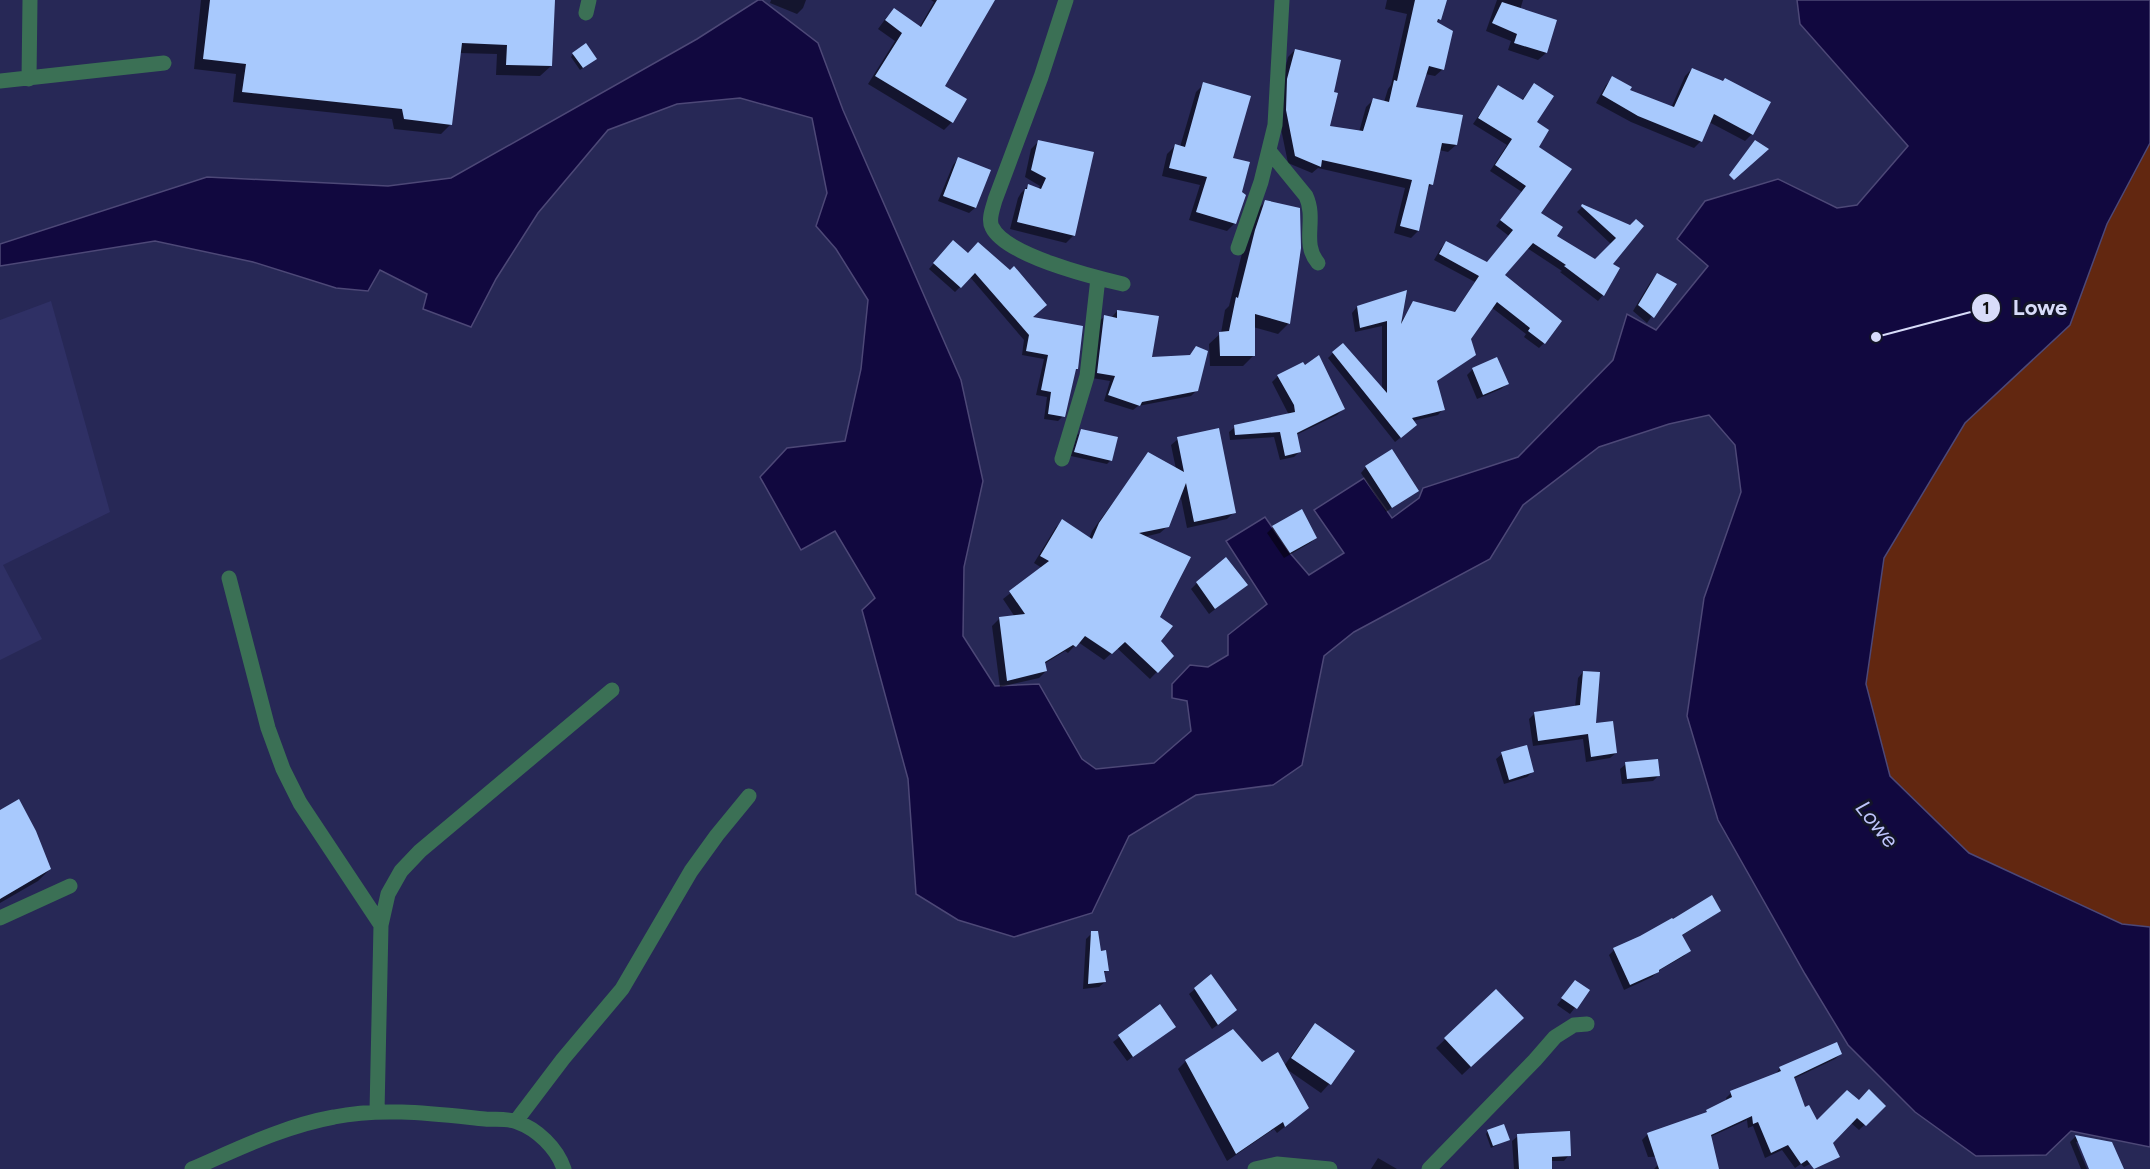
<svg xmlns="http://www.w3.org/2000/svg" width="2150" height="1169" viewBox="0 0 2150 1169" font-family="Figtree,sans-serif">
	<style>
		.built { fill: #2f3065 }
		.green { fill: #622710 }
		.water { fill: #11083f; stroke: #4d4877; stroke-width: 1.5 }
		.shadow { fill: #0007 }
		.building { fill: #a8c9fd }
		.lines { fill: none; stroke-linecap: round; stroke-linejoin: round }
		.minor { stroke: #3b7055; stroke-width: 15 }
		.labels { text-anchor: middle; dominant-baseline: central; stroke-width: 6; stroke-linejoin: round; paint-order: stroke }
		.water-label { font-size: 22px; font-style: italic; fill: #bec4fb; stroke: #131429 }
		.leader { fill: none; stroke: #d8dcf9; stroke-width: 2 }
		.callout-dot { fill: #d8dcf9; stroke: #131429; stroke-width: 2 }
		.mark-label { font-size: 18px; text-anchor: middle; font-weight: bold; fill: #111 }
		.callout-label { font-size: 22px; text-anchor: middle; font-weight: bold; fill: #d8dcf9; stroke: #131429; stroke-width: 6; stroke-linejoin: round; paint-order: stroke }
	</style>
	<rect width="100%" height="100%" fill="#272856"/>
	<path class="built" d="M51 301 110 512 3 565 42 639 0 660V320Z"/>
	<path class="green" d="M2150 143V927L2122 924 1969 853 1890 776 1866 684 1884 558 1965 423 2070 325 2107 224Z"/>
	<path class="water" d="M758 0H762L818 43 843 110 961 380 983 481 964 567 963 636 995 686 1039 684 1082 759 1096 769 1154 763 1191 731 1187 701 1172 698V684L1190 665 1208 667 1228 655V635L1267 604 1226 541 1265 517 1290 553 1309 575 1344 553 1314 510 1364 478 1392 518 1419 498 1423 488 1518 457 1613 360 1627 314 1656 330 1708 266 1677 239 1705 201 1778 179 1837 208 1857 205 1908 146 1800 24 1797 0H2150V143L2107 224 2070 325 1965 423 1884 558 1866 684 1890 776 1969 853 2122 924 2150 927V1147L2071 1131 2046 1155 1976 1156 1915 1112 1848 1045 1805 974 1718 820 1687 716 1704 598 1741 492 1735 445 1709 415 1669 424 1599 447 1523 505 1490 559 1354 632 1324 656 1302 765 1273 785 1196 795 1129 836 1092 913 1014 937 958 920 916 894 908 779 862 610 875 598 835 531 801 550 760 477 787 448 845 441 861 369 868 300 836 249 816 226 827 193 812 118 740 98 677 104 608 130 538 213 496 279 471 327 423 309 427 294 380 270 368 291 336 288 253 262 155 241 0 266V244L207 177 388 186 451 178 697 39Z"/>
	<path class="shadow" d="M201 0H553L551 66 540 76 496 75 497 54 459 53 451 124 441 134 394 129 392 119 233 102 236 74 194 69Z
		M771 0H806L803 8 797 14 770 3Z
		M931 0H993L943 86 965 99 952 122 944 130 868 84 895 41 878 29 886 18 894 10 919 28 934 2Z
		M1387 0H1445L1440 19 1436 23 1443 69 1435 76 1425 74 1414 108 1456 145 1448 152 1439 150 1431 185 1426 190 1418 231 1411 238 1394 233 1405 188 1318 168 1312 173 1288 163 1279 119 1281 87 1288 57 1295 50 1332 93 1329 127 1359 132 1366 107 1374 99 1384 102 1388 89 1391 85 1407 14 1385 9Z
		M1497 0H1523L1520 10 1556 21 1546 53 1538 60 1508 50 1511 41 1486 31Z
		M573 54 593 61 580 70 571 57Z
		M1692 69 1752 134 1745 141 1709 122 1701 141 1694 148 1631 122 1596 103 1606 85 1613 78 1628 91 1671 108 1685 76Z
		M1204 84 1231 159 1235 223 1227 231 1189 220 1200 185 1162 176 1167 154 1175 146 1180 147 1196 92Z
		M1534 85 1539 214 1555 236 1595 261 1612 245 1577 212 1583 206 1630 226 1611 264 1618 268 1603 295 1598 301 1560 272 1562 271 1527 248 1503 275 1544 343 1539 348 1524 337 1526 334 1491 307 1469 339 1474 354 1436 382 1443 409 1438 415 1413 421 1410 430 1395 442 1328 358 1333 353 1382 390V326L1355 332 1352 313 1357 307 1400 323 1414 303 1454 313 1475 282 1434 260 1441 248 1446 243 1487 264 1509 236 1496 226 1522 192 1490 171 1507 145 1473 124 1498 87 1521 101Z
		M1038 142 1074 235 1066 243 1010 229 1018 198 1021 193 1028 186 1038 190 1040 186 1025 177 1031 149Z
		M958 159 989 171 975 208 969 213 938 201 953 165Z
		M1266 201 1289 323 1278 334 1253 327 1254 355 1243 366H1210L1209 344 1221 333 1225 310 1229 306 1245 241 1255 212Z
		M948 247 1031 318 1077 368 1074 371 1063 416 1058 421 1044 419 1047 397 1036 395 1044 359 1022 355 1024 340 970 277 955 292 929 269Z
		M1657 275 1675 284 1647 323 1633 311 1651 281Z
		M1117 311 1151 359 1189 357 1197 348V390L1191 396 1138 406 1133 410 1104 401 1110 381 1092 378 1098 322 1104 317H1112Z
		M1473 369 1507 384 1501 389 1477 399 1467 375Z
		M1278 376 1343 409 1337 415 1296 435 1300 451 1294 457 1280 460 1274 437 1230 440 1229 432 1235 427 1289 415 1272 382Z
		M1082 431 1111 460 1107 464 1071 456 1077 435Z
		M1178 439 1234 512 1227 519 1187 528 1180 493 1168 526 1160 533 1144 537 1158 617 1159 641 1172 656 1150 679 1117 648 1104 660 1078 642 1068 653 1065 651 1044 664 1046 671 1039 678 1000 687 992 626 999 619 1015 617 1003 599 1042 568 1034 563 1056 527 1063 521 1089 539 1092 531 1149 454 1176 469 1171 445Z
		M1366 467 1417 490 1386 512 1361 473Z
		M1301 511 1316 538 1310 543 1284 558 1267 533 1273 527Z
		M1197 583 1246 585 1209 614 1191 589Z
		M1583 672 1595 725 1616 753 1610 758 1586 762 1583 739 1533 746 1529 719 1534 714 1575 707 1578 678Z
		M1502 754 1533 771 1527 777 1504 784 1496 759Z
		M1626 764 1658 776 1653 781 1622 784 1620 769Z
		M0 811 50 869 38 881 0 903Z
		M1719 911 1713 916 1681 936 1689 950 1684 956 1658 971 1652 977 1624 990 1609 955 1614 950Z
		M1092 933 1107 970 1103 974 1105 982 1099 987 1083 989 1086 939Z
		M1575 982 1588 991 1570 1014 1557 1005Z
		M1195 989 1230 1016 1212 1029 1189 994Z
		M1496 991 1513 1027 1462 1075 1436 1048Z
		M1160 1006 1174 1027 1127 1061 1113 1042Z
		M1316 1025 1329 1084 1321 1093 1285 1068 1308 1108 1277 1133 1274 1129 1227 1161 1178 1069 1186 1061 1284 1066 1307 1034Z
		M1841 1054 1835 1059 1793 1079 1804 1109 1817 1122 1859 1101 1884 1106 1859 1130 1851 1123 1831 1143 1829 1155 1804 1167 1801 1164 1795 1168 1782 1150 1765 1158 1753 1126 1748 1128 1747 1120 1710 1137 1718 1169H1654L1657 1166 1670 1162 1669 1156 1648 1157 1642 1140 1648 1134 1703 1115 1727 1101 1726 1098 1731 1093 1775 1075 1780 1068Z
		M1488 1131 1509 1139 1491 1148 1486 1134Z
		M1518 1136 1569 1155 1564 1161H1550L1551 1169H1514L1512 1141Z
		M2075 1137 2111 1143 2122 1169H2091L2079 1142H2076L2087 1169H2081L2070 1142Z
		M1378 1158 1397 1169H1371Z"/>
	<path class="building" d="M210 0H555L552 66 506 65 507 45 462 43 452 125 404 119 402 109 242 92 246 64 203 59Z
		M937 0H995L945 86 967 99 953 123 875 76 902 33 885 20 894 8 921 27Z
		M1415 0H1447L1441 20 1438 19 1437 22 1453 31 1444 70 1429 66 1416 107 1463 115 1457 145 1442 143 1433 185 1429 184 1419 231 1400 226 1412 180 1322 160 1321 167 1295 156 1286 110 1287 79 1295 49 1341 60 1334 92 1338 93 1330 126 1363 131 1373 98 1389 102 1394 80 1397 81Z
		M1502 2 1557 20 1547 53 1514 43 1517 34 1492 23Z
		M586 43 597 59 583 68 572 53Z
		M1692 68 1723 81 1725 78 1771 102 1753 135 1714 114 1702 142 1638 116 1602 95 1612 76 1632 87 1630 90 1674 107Z
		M1203 82 1251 96 1233 158 1250 162 1242 192 1246 195 1236 224 1196 212 1207 177 1169 168 1175 144 1185 147Z
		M1534 83 1554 96 1537 122 1549 130 1539 147 1572 169 1541 213 1563 227 1557 236 1595 259 1616 238 1581 206 1582 204 1630 225 1636 219 1644 226 1613 264 1620 268 1604 296 1564 266 1566 265 1533 243 1505 275 1562 321 1545 344 1528 331 1530 328 1497 302 1471 339 1476 355 1437 381 1445 410 1412 418 1417 425 1401 438 1332 352 1343 343 1387 393V321L1360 328 1357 306 1407 290 1401 324 1413 301 1455 312 1479 276 1439 254 1446 241 1487 262 1513 230 1500 220 1526 186 1495 165 1512 139 1478 118 1498 85 1523 100Z
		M1038 140 1094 152 1075 236 1017 222 1025 189H1027L1028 184 1041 189 1046 178 1031 170Z
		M1755 140 1769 149 1734 180 1729 175Z
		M958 157 991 170 976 208 943 196Z
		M1265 200 1300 208 1301 248 1290 324 1255 314V356H1220L1219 332 1229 331 1236 297 1238 298 1255 230Z
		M953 240 968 253 978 242 1010 270 1014 266 1047 305 1033 317 1083 326 1078 369H1076L1065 417 1048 414 1051 392 1041 390 1048 355 1026 351 1029 335 975 273 961 288 933 263Z
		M1657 273 1677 284 1654 318 1638 305Z
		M1117 310 1159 316 1152 357 1190 355 1196 346 1208 351 1198 391 1142 402 1140 406 1108 395 1115 376 1097 373 1104 315 1117 318Z
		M1319 355 1345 409 1297 433 1301 452 1285 456 1280 432 1235 435 1234 425 1295 412 1294 405 1277 375 1303 362 1305 365Z
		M1497 357 1509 384 1483 395 1472 368Z
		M1219 428 1236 513 1194 522 1186 483 1169 527 1139 533 1191 557 1160 617 1173 626 1161 641 1174 656 1158 673 1125 642 1112 654 1085 636 1076 647 1073 645 1045 662 1047 671 1007 681 999 617 1025 614 1009 591 1049 561 1040 556 1062 519 1092 539 1099 523 1148 452 1184 472 1177 437Z
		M1081 429 1118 437 1112 461 1074 452Z
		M1392 449 1419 491 1392 508 1365 466Z
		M1302 509 1317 538 1290 553 1272 526Z
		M1226 557 1248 585 1215 609 1196 582Z
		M1583 671 1600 672 1596 723 1613 721 1617 753 1591 757 1588 734 1538 741 1534 712 1580 705Z
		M1527 745 1534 772 1509 780 1501 752Z
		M1658 759 1660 776 1627 779 1625 762Z
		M19 799 36 831 51 869 0 899V810Z
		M1712 895 1721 911 1682 935 1691 951 1659 970V972L1630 985 1613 948 1640 936 1672 918 1673 919Z
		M1091 931H1098L1101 951 1106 950 1109 971H1104L1106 982 1088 984Z
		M1211 974 1237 1010 1218 1025 1194 988Z
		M1575 980 1590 990 1577 1009 1561 998Z
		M1496 989 1524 1018 1471 1067 1444 1038Z
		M1160 1004 1176 1027 1133 1057 1118 1035Z
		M1315 1023 1355 1051 1331 1085 1291 1058Z
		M1233 1029 1262 1062 1278 1052 1309 1108 1285 1127 1283 1122 1236 1154 1185 1060Z
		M1837 1042 1842 1054 1794 1077 1805 1107 1809 1105 1817 1120 1847 1090 1859 1100 1869 1089 1886 1106 1866 1126 1857 1118 1833 1143 1840 1157 1814 1169 1807 1160 1801 1164 1788 1145 1771 1153 1758 1122 1753 1124 1752 1116 1711 1135 1719 1169H1659L1647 1133 1707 1112 1706 1110 1732 1097 1730 1091 1781 1071 1779 1067Z
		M1504 1124 1510 1140 1493 1146 1487 1130Z
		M1570 1131 1571 1156 1552 1157V1169H1519L1517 1134Z
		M2075 1135 2112 1142 2124 1169H2089Z"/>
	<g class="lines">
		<path class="minor" d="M1066 0 1041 77 995 200C993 208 988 219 992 227 1005 255 1093 277 1123 284
			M586 13 589 0
			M29 79 30 0
			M0 81 164 63
			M1270 152 1306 196C1317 220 1301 243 1318 263
			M1238 248 1261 182 1275 125 1282 0
			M1062 459 1087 376 1098 278
			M229 578 268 728 283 769 300 803 381 925
			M0 918 70 886
			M377 1112 381 925 388 894 401 871 420 851 612 690
			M516 1121 563 1059 622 989 691 871 717 835 749 796
			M192 1169C238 1149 284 1126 334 1117 383 1107 435 1114 485 1119 495 1120 508 1118 517 1122 537 1129 557 1148 564 1169
			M1255 1169 1277 1164 1330 1169
			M1429 1169 1535 1060 1555 1037 1574 1025 1587 1024"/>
	</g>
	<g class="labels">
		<g class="water-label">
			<text transform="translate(1877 824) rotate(51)">Lowe</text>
		</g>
	</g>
	<path class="leader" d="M1876 337L1986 308"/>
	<g class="callout-dot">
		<circle cx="1876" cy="337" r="6"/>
		<circle cx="1986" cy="308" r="15"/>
	</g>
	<g class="mark-label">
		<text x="1986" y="314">1</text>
	</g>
	<g class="callout-label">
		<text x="2040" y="315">Lowe</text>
	</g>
</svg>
